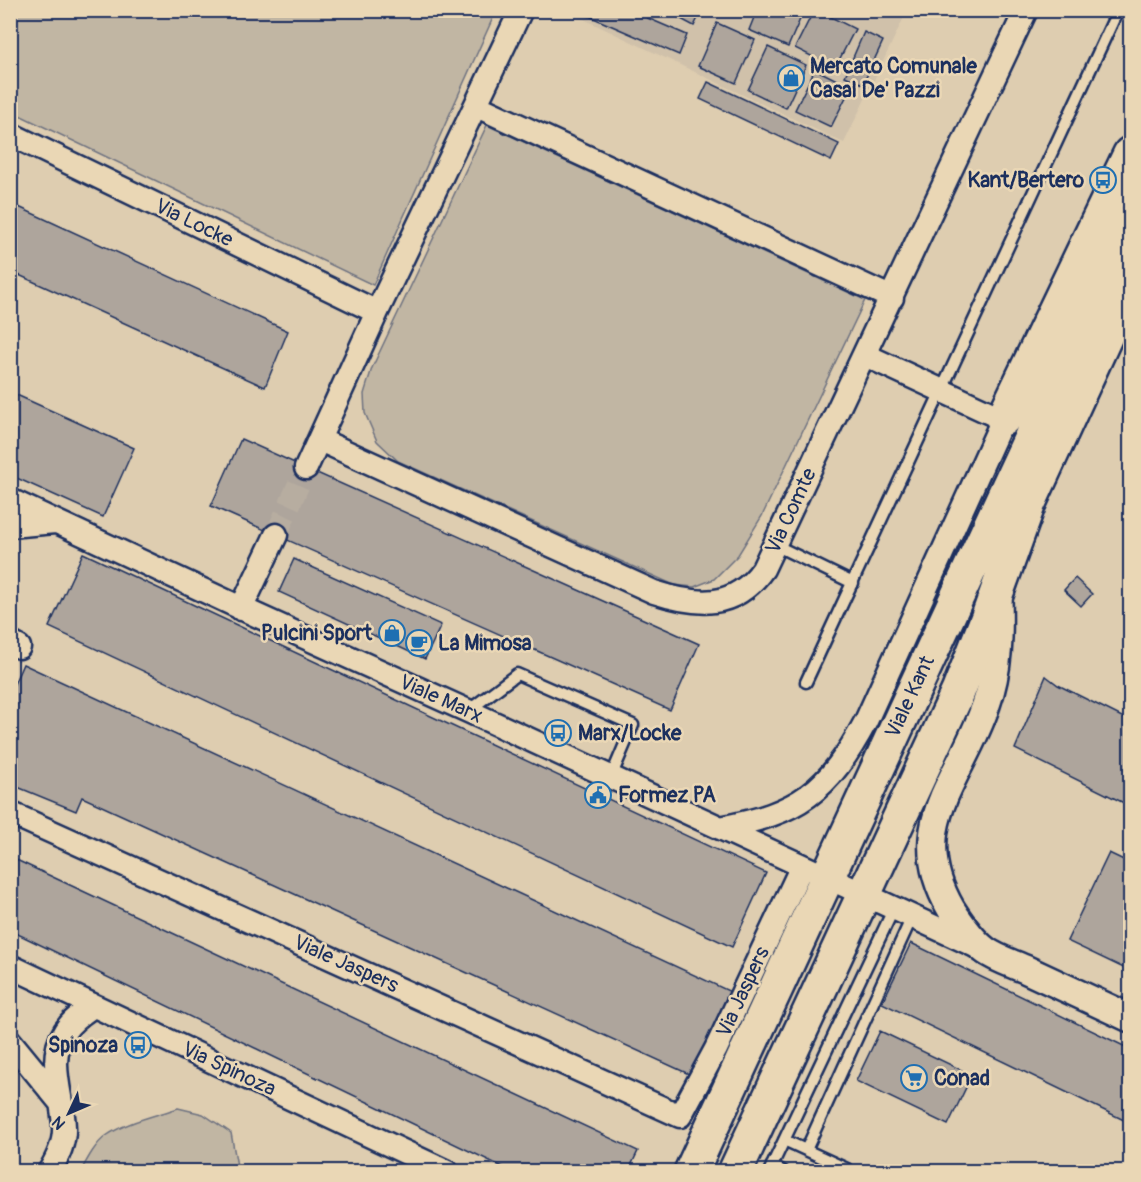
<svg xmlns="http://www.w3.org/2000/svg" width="1141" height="1182" viewBox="0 0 1141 1182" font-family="Pangolin,sans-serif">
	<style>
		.built { fill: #d0c1aa }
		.green { fill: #c1b6a3; stroke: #6e7280; stroke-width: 1.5 }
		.building { fill: #aea59c; stroke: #1b2f5e; stroke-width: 1.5 }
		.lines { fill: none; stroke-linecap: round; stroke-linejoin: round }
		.minor-tunnel { stroke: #b7ada0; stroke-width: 22; stroke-dasharray: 22 11; stroke-linecap: butt }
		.service-casing { stroke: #1b2f5e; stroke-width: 15 }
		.minor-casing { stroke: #1b2f5e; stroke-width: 27 }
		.tertiary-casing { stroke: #1b2f5e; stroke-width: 32 }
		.primary-casing { stroke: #1b2f5e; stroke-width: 38 }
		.service { stroke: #ead7b5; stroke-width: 10 }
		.minor { stroke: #ead7b5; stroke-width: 22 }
		.tertiary { stroke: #ead7b5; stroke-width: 27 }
		.primary { stroke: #ead7b5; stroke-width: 33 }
		.labels { text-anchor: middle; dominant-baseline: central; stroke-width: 5; stroke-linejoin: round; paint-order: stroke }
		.poi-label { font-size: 21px; font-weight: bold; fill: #1b2f5e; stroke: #ead7b5; text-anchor: start }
		.street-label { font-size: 21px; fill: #1b2f5e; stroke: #ead7b5 }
	</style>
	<rect width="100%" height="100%" fill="#decdb0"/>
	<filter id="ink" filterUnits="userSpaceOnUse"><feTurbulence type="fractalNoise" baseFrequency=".0167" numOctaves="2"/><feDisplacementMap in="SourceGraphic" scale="12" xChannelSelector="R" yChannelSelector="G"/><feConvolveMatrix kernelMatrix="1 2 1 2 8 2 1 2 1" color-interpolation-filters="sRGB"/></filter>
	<g filter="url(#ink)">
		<path class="built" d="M573 10 907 11 844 143 571 13Z"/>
		<path class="green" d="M10 11 11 10 496 11 373 285 11 111Z
			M487 125 865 300 762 516 738 555 714 579 694 587 674 585 398 461 377 441 365 413 364 394 372 368Z
			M178 1108 203 1114 231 1133 237 1166 261 1171H81C87 1160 95 1144 106 1136 126 1122 155 1116 178 1108Z"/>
		<path class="building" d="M583 10H629L687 35 679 55 582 13Z
			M664 10H702L694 26Z
			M757 10H804L788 47 749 30Z
			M814 10H817L855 29 835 68 795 48Z
			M717 23 755 40 736 83 698 66Z
			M864 32 883 41 863 84 845 76Z
			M768 47 806 65 786 108 748 90Z
			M815 69 851 87 831 127 795 110Z
			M708 82 839 144 831 161 700 99Z
			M10 203 288 331 265 387 10 271Z
			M10 392 134 448 103 517 10 475Z
			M241 439 699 644 670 710 211 506Z
			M83 553 766 873 732 947 49 627Z
			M294 559 441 625 425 659 279 592Z
			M1075 578 1092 594 1081 606 1064 590Z
			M23 664 731 992 691 1075 82 797 76 811 10 784V693Z
			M1046 676 1058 685 1130 721V806L1015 749Z
			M1109 853 1130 863V971L1067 941Z
			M10 857 638 1151 628 1172H513L22 936 10 931Z
			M911 943 1130 1049V1123L882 1003Z
			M880 1031 972 1075 948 1125 856 1081Z"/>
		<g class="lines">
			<path class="minor-tunnel" d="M276 535 306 468"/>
			<defs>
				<path id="service" d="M775 545 853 583
					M806 682 1118 10
					M468 711 517 674 633 725 611 777
					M784 1140 847 1169
					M806 1150 912 917
					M772 1165 784 1172
					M769 1172 894 908"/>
				<path id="minor" d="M477 106 892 298
					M10 134 377 312
					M320 440 654 592C697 606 734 610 763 569L1026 10
					M306 468 377 312 521 10
					M10 500 256 615 468 711 982 949
					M10 526 55 522
					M241 609 276 535
					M10 642 19 647
					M10 813 680 1116 716 1049 802 866
					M720 828C799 813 828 792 866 721L1003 419 865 355
					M10 966 447 1172
					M10 1041 60 1102
					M49 1172C57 1159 65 1143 64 1127 63 1096 46 1060 65 1031 72 1020 83 1013 93 1006"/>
				<path id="tertiary" d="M998 597C999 634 999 669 986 705 961 780 903 826 951 909 960 923 972 941 986 951 997 959 1014 964 1027 970 1062 986 1096 1002 1130 1018"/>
				<path id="primary" d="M1003 419 1130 154
					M691 1172 1130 223
					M735 1172 958 692 989 614 1029 503 1130 283"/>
			</defs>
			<use href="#service" class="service-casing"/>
			<use href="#minor" class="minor-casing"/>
			<use href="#tertiary" class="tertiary-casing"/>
			<use href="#primary" class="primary-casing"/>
			<use href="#service" class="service"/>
			<use href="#minor" class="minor"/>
			<use href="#tertiary" class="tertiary"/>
			<use href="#primary" class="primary"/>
		</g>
	</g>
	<defs>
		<symbol id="shop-ring" viewBox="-11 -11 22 22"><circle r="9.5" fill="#ead7b5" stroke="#1f6fb2" stroke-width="1.5"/><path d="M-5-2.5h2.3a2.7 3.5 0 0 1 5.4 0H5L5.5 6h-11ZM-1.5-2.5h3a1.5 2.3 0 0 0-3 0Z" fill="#1f6fb2"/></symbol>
		<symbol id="bus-ring" viewBox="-11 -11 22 22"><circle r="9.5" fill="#ead7b5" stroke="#1f6fb2" stroke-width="1.5"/><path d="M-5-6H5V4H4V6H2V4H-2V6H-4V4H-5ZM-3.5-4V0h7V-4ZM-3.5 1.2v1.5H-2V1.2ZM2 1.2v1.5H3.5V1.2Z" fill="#1f6fb2"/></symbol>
		<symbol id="cafe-ring" viewBox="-11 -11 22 22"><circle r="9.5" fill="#ead7b5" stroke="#1f6fb2" stroke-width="1.5"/><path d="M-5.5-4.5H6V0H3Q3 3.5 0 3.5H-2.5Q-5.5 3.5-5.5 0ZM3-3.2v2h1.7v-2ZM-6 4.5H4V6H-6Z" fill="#1f6fb2"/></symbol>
		<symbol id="civic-ring" viewBox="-11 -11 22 22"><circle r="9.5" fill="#ead7b5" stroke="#1f6fb2" stroke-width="1.5"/><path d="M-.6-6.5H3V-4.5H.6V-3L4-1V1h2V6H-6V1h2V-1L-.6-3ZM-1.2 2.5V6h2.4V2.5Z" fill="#1f6fb2"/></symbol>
		<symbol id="supermarket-ring" viewBox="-11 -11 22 22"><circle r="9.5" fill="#ead7b5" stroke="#1f6fb2" stroke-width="1.5"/><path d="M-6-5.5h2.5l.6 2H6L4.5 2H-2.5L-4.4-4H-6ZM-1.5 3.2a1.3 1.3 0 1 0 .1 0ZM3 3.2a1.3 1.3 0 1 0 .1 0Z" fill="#1f6fb2"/></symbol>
	</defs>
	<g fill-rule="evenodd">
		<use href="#shop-ring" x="776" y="63" width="30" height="30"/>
		<use href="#bus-ring" x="1088" y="165" width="30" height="30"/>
		<use href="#shop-ring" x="377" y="618" width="30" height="30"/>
		<use href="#cafe-ring" x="404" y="628" width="30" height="30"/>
		<use href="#bus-ring" x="543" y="718" width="30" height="30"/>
		<use href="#civic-ring" x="583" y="780" width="30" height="30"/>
		<use href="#bus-ring" x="123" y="1030" width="30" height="30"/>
		<use href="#supermarket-ring" x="899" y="1063" width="30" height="30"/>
	</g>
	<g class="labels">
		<g class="poi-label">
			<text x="810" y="66">Mercato Comunale<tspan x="810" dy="24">Casal De' Pazzi</tspan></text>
			<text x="1084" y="180" text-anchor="end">Kant/Bertero</text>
			<text x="372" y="633" text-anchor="end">Pulcini Sport</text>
			<text x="438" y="643">La Mimosa</text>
			<text x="578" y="733">Marx/Locke</text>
			<text x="618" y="795">Formez PA</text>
			<text x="118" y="1045" text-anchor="end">Spinoza</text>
			<text x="934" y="1078">Conad</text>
		</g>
		<g class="street-label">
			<text transform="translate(194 223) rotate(26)">Via Locke</text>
			<text transform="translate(791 511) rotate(-65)">Via Comte</text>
			<text transform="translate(910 697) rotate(-65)">Viale Kant</text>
			<text transform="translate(441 699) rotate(24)">Viale Marx</text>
			<text transform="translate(346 964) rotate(24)">Viale Jaspers</text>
			<text transform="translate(743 992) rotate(-65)">Via Jaspers</text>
			<text transform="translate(229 1069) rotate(25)">Via Spinoza</text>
		</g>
	</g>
	<rect width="1141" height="1182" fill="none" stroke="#ead7b5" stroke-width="36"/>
	<rect x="18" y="18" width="1105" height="1146" fill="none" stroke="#1b2f5e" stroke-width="2" filter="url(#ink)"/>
	<g transform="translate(69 1113) rotate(226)" stroke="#ead7b5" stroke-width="4.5" paint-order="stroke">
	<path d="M0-4.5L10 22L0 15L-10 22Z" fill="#1b2f5e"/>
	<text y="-9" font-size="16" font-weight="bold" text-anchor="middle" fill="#1b2f5e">N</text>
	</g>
</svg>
